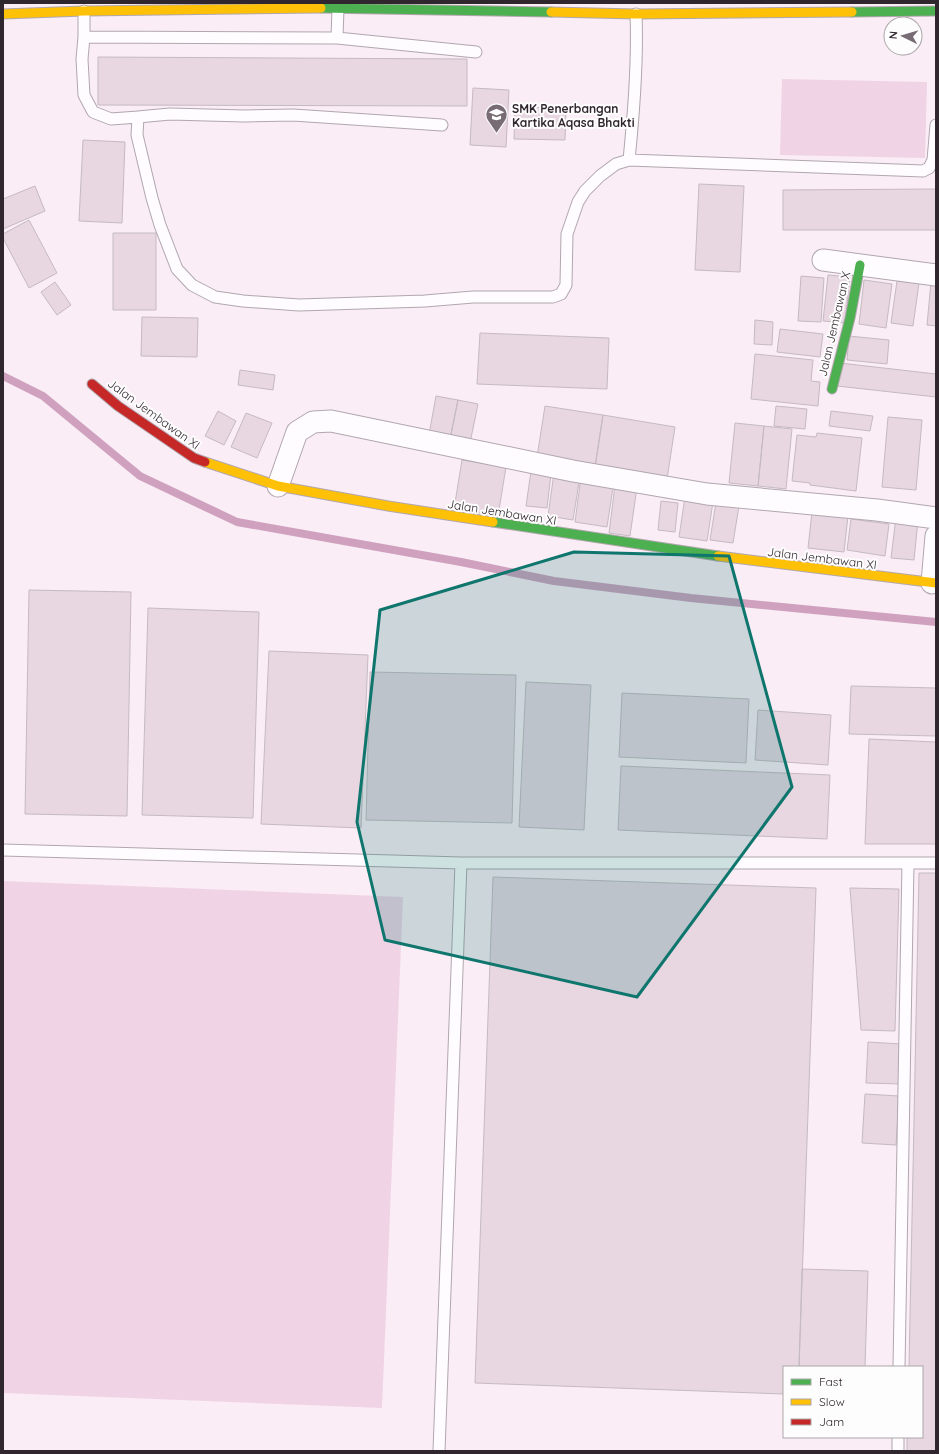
<svg xmlns="http://www.w3.org/2000/svg" width="939" height="1454" viewBox="0 0 939 1454" font-family="Quicksand,sans-serif">
	<style>
		.green { fill: #f1d3e6 }
		.lines { fill: none; stroke-linecap: round; stroke-linejoin: round }
		.stream { stroke: #cfa1bf; stroke-width: 8 }
		.building { fill: #e8d6e1; stroke: #c6bac1 }
		.lane-casing { stroke: #b1a7ae; stroke-width: 13 }
		.street-casing { stroke: #b1a7ae; stroke-width: 23 }
		.fast-casing { stroke: #b1a7ae; stroke-width: 11 }
		.slow-casing { stroke: #b1a7ae; stroke-width: 11 }
		.jam-casing { stroke: #b1a7ae; stroke-width: 11 }
		.lane { stroke: #fefcfe; stroke-width: 11 }
		.street { stroke: #fefcfe; stroke-width: 21 }
		.fast { stroke: #4caf50; stroke-width: 9 }
		.slow { stroke: #ffc107; stroke-width: 9 }
		.jam { stroke: #c62828; stroke-width: 9 }
		.marked { fill: #0f766e; fill-opacity: 0.2; stroke: #0f766e; stroke-width: 3; stroke-linejoin: round }
		.labels { text-anchor: middle; dominant-baseline: central; stroke-width: 4; stroke-linejoin: round; paint-order: stroke }
		.poi-label { font-size: 12px; font-weight: bold; fill: #30262d; stroke: #fdfdfd; text-anchor: start }
		.street-label { font-size: 12px; fill: #30262d; stroke: #fdfdfd }
	</style>
	<rect width="100%" height="100%" fill="#faedf5"/>
	<path class="green" d="M782 79 927 82 925 158 780 155Z
		M3 881 403 897 382 1408 3 1393Z"/>
	<g class="lines">
		<path class="stream" d="M3 376 43 396 140 476 237 522 461 562 554 581 691 598 936 622"/>
	</g>
	<path class="building" d="M98 57 467 59V106L98 105Z
		M473 88 509 90 506 147 470 145Z
		M515 107 566 108 565 140 514 139Z
		M83 140 125 142 122 223 79 221Z
		M699 184 744 186 740 272 695 270Z
		M35 186 45 211 3 229V199Z
		M936 189V230H783V190Z
		M29 220 57 273 29 288 3 238V234Z
		M113 233H156V310H113Z
		M828 275 850 277 845 323 823 321Z
		M801 276 824 278 821 322 798 321Z
		M864 280 892 284 886 328 859 324Z
		M897 281 919 283 913 326 891 323Z
		M55 282 71 305 57 315 41 292Z
		M931 282H936V326L927 325Z
		M142 317 198 318 197 357 141 356Z
		M755 320 773 322 772 345 754 344Z
		M780 329 823 334 820 357 777 352Z
		M480 333 609 338 607 389 477 384Z
		M849 336 889 340 887 364 847 360Z
		M755 354 813 360 811 381 820 382 818 406 751 399Z
		M840 363 936 374V397L837 386Z
		M240 370 275 375 273 390 238 385Z
		M436 396 458 400 449 444 428 440Z
		M458 400 478 404 469 448 449 444Z
		M545 406 603 415 595 467 537 457Z
		M776 406 807 409 805 429 774 426Z
		M218 411 236 421 224 445 205 436Z
		M831 411 873 416 870 431 829 426Z
		M246 413 272 423 257 458 231 447Z
		M603 415 675 427 667 479 595 467Z
		M888 417 922 420 916 490 882 487Z
		M735 423 764 426 758 486 729 483Z
		M764 426 792 429 786 489 758 486Z
		M817 433 862 438 856 491 810 485V483L792 481 797 435 816 437Z
		M462 460 506 467 498 516 454 509Z
		M531 471 551 474 547 508 526 506Z
		M554 473 580 476 573 520 548 516Z
		M581 477 614 481 607 527 575 522Z
		M615 485 637 487 630 536 609 533Z
		M685 497 713 502 707 541 679 537Z
		M661 501 678 503 675 532 658 530Z
		M716 502 739 506 733 543 710 540Z
		M812 512 848 516 844 552 808 548Z
		M896 517 918 520 914 560 891 558Z
		M851 519 889 524 885 556 847 550Z
		M29 590 131 592 127 816 25 814Z
		M148 608 259 612 253 818 142 815Z
		M269 651 368 655 361 828 261 824Z
		M370 672 516 675 512 823 366 820Z
		M526 682 591 685 584 830 519 827Z
		M851 686 936 688V736L849 734Z
		M622 693 749 699 746 763 619 757Z
		M758 710 831 715 828 765 755 760Z
		M869 739 936 742V844H865Z
		M621 766 830 775 827 839 618 830Z
		M919 873H936V1451H907V1437H922V1367H909Z
		M493 877 816 888 799 1367H784V1394L475 1383Z
		M850 888 899 889 895 1031 861 1030Z
		M868 1042 901 1044 900 1084 866 1083Z
		M865 1094 899 1096 896 1145 862 1143Z
		M802 1269 868 1271 865 1367H799Z"/>
	<g class="lines">
		<defs>
			<path id="lane" d="M84 11V37
				M337 38 338 8
				M138 117 111 119 93 112 84 95 82 59 84 37 337 38 476 52
				M442 125 293 115 244 116 170 114 138 117 137 135 152 198 160 225 177 269 192 285 215 297 243 301 299 305 425 301 473 297H553L561 294 566 285 567 234 578 202 585 191 600 176 616 164 629 160 923 171 929 168 933 160 936 125
				M629 160C634 111 638 63 636 14
				M3 850 461 863H908L899 1367
				M908 863H936
				M439 1451 461 863
				M898 1451V1437"/>
			<path id="street" d="M823 260 936 275
				M278 486 297 432 313 422 331 421 573 471 707 494 877 510 936 518
				M932 583 936 536"/>
			<path id="fast" d="M321 8 551 12
				M852 12 936 11
				M832 389 850 318 860 265
				M493 522 718 556"/>
			<path id="slow" d="M551 12 636 14 852 12
				M3 14 84 11 321 8
				M205 462 278 486 388 506 493 522
				M718 556 936 583"/>
			<path id="jam" d="M92 384 118 406 194 458 205 462"/>
		</defs>
		<use href="#lane" class="lane-casing"/>
		<use href="#street" class="street-casing"/>
		<use href="#fast" class="fast-casing"/>
		<use href="#slow" class="slow-casing"/>
		<use href="#jam" class="jam-casing"/>
		<use href="#lane" class="lane"/>
		<use href="#street" class="street"/>
		<use href="#fast" class="fast"/>
		<use href="#slow" class="slow"/>
		<use href="#jam" class="jam"/>
	</g>
	<path class="marked" d="M574 552 729 556 792 787 637 997 385 940 357 822 380 610Z"/>
	<defs>
		<symbol id="school-pin" viewBox="-11 -11 22 30"><path d="M0 17L-7.5 6A9.5 9.5 0 1 1 7.5 6Z" fill="#776c73" stroke="#fdfdfd"/><path d="M0-5L7-2L0 1L-7-2ZM-4 1L0 2.5L4 1V4Q0 6-4 4Z" fill="#fff"/></symbol>
	</defs>
	<g fill-rule="evenodd">
		<use href="#school-pin" x="484" y="102" width="25" height="34"/>
	</g>
	<g class="labels">
		<g class="poi-label">
			<text x="512" y="108">SMK Penerbangan<tspan x="512" dy="14">Kartika Aqasa Bhakti</tspan></text>
		</g>
		<g class="street-label">
			<text transform="translate(834 324) rotate(-77)">Jalan Jembawan X</text>
			<text transform="translate(154 414) rotate(36)">Jalan Jembawan XI</text>
			<text transform="translate(502 512) rotate(9)">Jalan Jembawan XI</text>
			<text transform="translate(822 558) rotate(7)">Jalan Jembawan XI</text>
		</g>
	</g>
	<rect width="939" height="1454" fill="none" stroke="#30262d" stroke-width="8"/>
	<rect x="783" y="1366" width="140" height="72" fill="#fdfdfd" stroke="#aba7aa"/>
	<rect x="791" y="1379" width="20" height="6" fill="#4caf50" stroke="#aba7aa"/>
	<text x="819" y="1386" font-size="12" fill="#30262d">Fast</text>
	<rect x="791" y="1399" width="20" height="6" fill="#ffc107" stroke="#aba7aa"/>
	<text x="819" y="1406" font-size="12" fill="#30262d">Slow</text>
	<rect x="791" y="1419" width="20" height="6" fill="#c62828" stroke="#aba7aa"/>
	<text x="819" y="1426" font-size="12" fill="#30262d">Jam</text>
	<g transform="translate(903 36) rotate(275)"><circle r="19" fill="#fdfdfd" stroke="#aba7aa"/>
	<path d="M0-3L7 15L0 10L-7 15Z" fill="#776c73"/>
	<text y="-6" font-size="11" font-weight="bold" text-anchor="middle" fill="#30262d">N</text>
	</g>
</svg>
